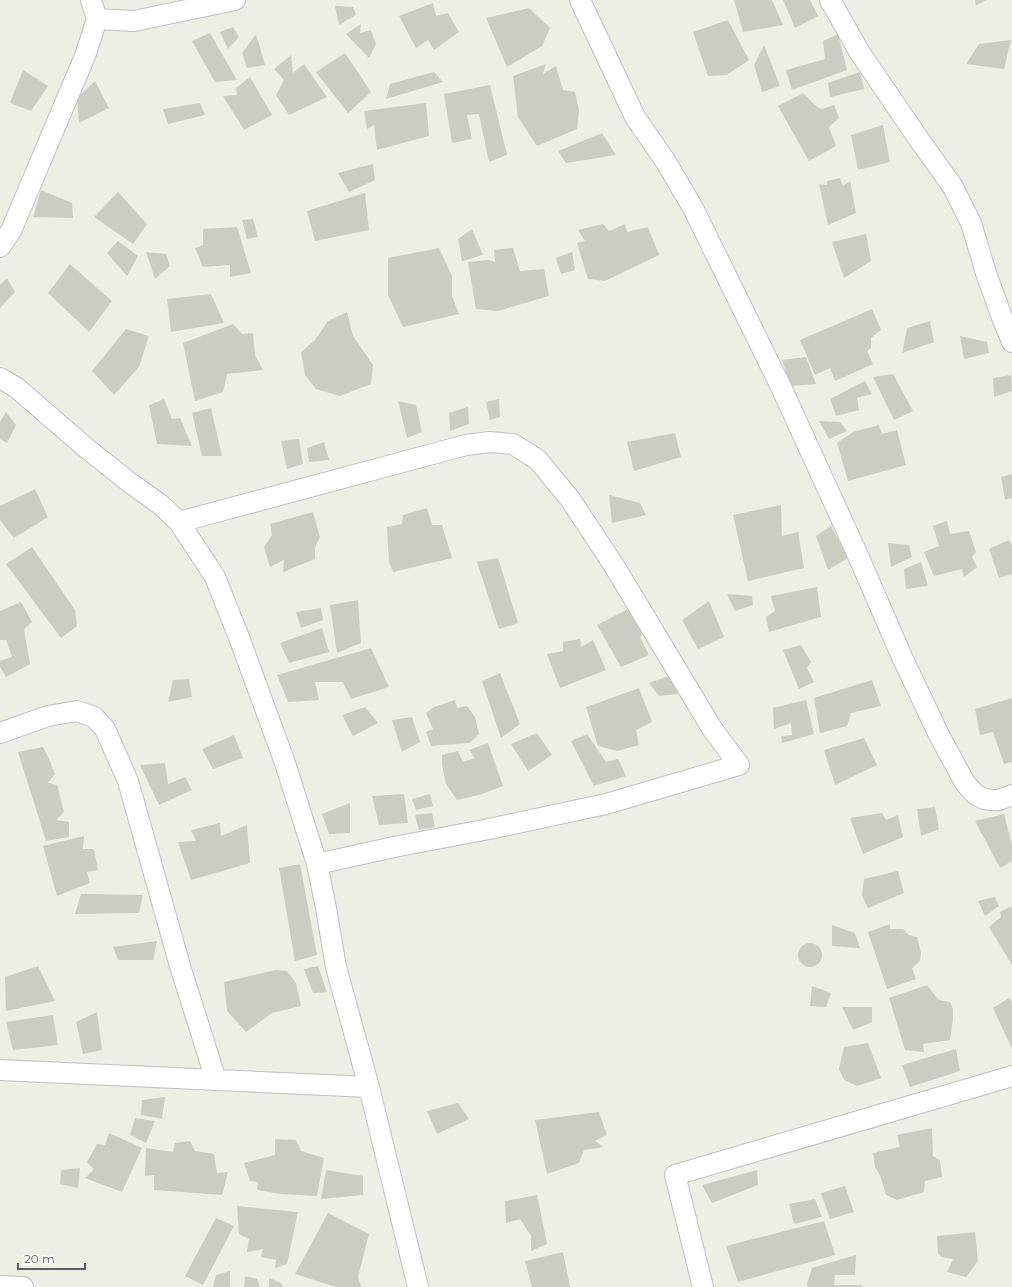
<svg xmlns="http://www.w3.org/2000/svg" width="1012" height="1287" viewBox="0 0 1012 1287" font-family="Montserrat,sans-serif">
	<style>
		.building { fill: #cccdc2 }
		.lines { fill: none; stroke-linecap: round; stroke-linejoin: round }
		.minor-casing { stroke: #bebec5; stroke-width: 22 }
		.minor { stroke: #fff; stroke-width: 20 }
	</style>
	<rect width="100%" height="100%" fill="#edefe4"/>
	<path class="building" d="M734 0H772L783 25 743 32Z
		M783 0H810L818 16 795 28Z
		M975 0H986L976 6Z
		M433 3 436 16 448 13 459 32 434 50 428 40 416 48 399 16Z
		M335 6 353 7 356 15 339 25Z
		M529 8 550 28 542 46 507 67 486 18Z
		M728 20 749 60 727 75 708 76 693 32Z
		M361 24 360 33 371 30 376 44 369 58 346 34Z
		M233 27 239 37 228 49 220 32Z
		M210 33 237 80 215 82 192 41Z
		M256 34 265 65 247 68 242 53Z
		M838 34 847 70 792 90 786 70 825 59 823 41Z
		M1011 40 1004 69 966 64 979 44Z
		M764 45 780 86 762 92 754 65Z
		M345 53 371 92 348 113 316 72Z
		M291 55 293 73 304 64 327 97 289 115 276 95 284 80 274 69Z
		M546 64 543 74 556 66 563 90 575 92 579 110 577 129 537 146 518 117 513 76Z
		M23 70 48 86 31 111 10 103Z
		M434 72 443 82 386 99 390 84Z
		M860 72 864 89 830 97 828 83Z
		M250 77 272 115 244 130 223 96 237 95 236 88Z
		M95 81 109 108 79 123 77 98Z
		M490 85 507 155 489 162 479 114 467 115 472 139 452 143 444 94Z
		M803 93 817 107 822 109 834 105 839 118 829 127 836 146 809 161 778 106Z
		M200 103 205 115 168 124 163 109Z
		M426 103 429 136 377 150 374 125 367 129 364 111Z
		M883 125 890 162 858 170 851 135Z
		M602 133 616 155 566 163 558 151Z
		M373 164 375 180 349 192 338 173Z
		M840 178 843 186 850 181 856 213 828 225 819 184 827 185V181Z
		M41 190 72 203 73 218 33 217Z
		M118 192 147 224 133 244 94 217Z
		M365 193 369 230 315 241 307 211Z
		M253 219 258 237 247 239 242 220Z
		M603 224 609 231 625 224 627 232 648 227 659 255 605 281 588 279 577 243 585 241 578 230Z
		M237 227 251 273 230 277V265L203 267 195 248 203 245V229Z
		M472 229 483 255 462 261 458 239Z
		M866 234 871 261 844 278 832 242Z
		M118 241 138 256 127 276 107 253Z
		M439 248 452 276V296L459 314 403 327 388 295V258Z
		M513 248 520 271 544 269 549 296 498 311 476 309 468 262 488 260 495 262 494 250Z
		M146 252 166 254 170 266 155 279Z
		M572 252 575 270 561 274 556 258Z
		M70 264 112 301 89 332 48 293Z
		M7 278 15 292 0 308V285Z
		M211 294 224 323 171 332 167 299Z
		M872 309 881 330 871 338V348L867 351 873 364 835 381 830 368 815 375 800 340Z
		M347 312 353 336 373 365 371 384 340 396 316 389 305 375 301 352 315 340 328 321Z
		M930 321 934 342 902 353 907 328Z
		M233 324 242 334 253 333 255 355 263 370 227 374 223 392 195 401 183 343Z
		M126 329 149 336 139 367 114 395 92 371Z
		M960 336 987 342 989 353 964 359Z
		M806 357 816 384 791 386 782 360Z
		M893 374 913 411 894 420 873 377Z
		M1011 375 1012 391 994 397 993 378Z
		M865 381 872 394 857 398 859 410 836 416 830 399Z
		M164 399 172 419 180 418 192 446 157 444 149 405Z
		M499 399 500 417 490 420 486 402Z
		M398 401 416 405 422 432 407 438Z
		M468 407 469 424 450 431 449 413Z
		M211 408 222 456H202L192 413Z
		M6 412 16 425 7 443 0 439V422Z
		M819 421 840 422 847 431 829 439Z
		M879 425 882 434 897 430 906 465 848 481 837 443 853 432Z
		M675 433 681 457 634 471 627 442Z
		M299 439 303 464 287 469 281 441Z
		M324 442 329 460 309 462 307 448Z
		M1012 474V498L1005 500 1001 477Z
		M35 489 48 517 14 538 0 520V506Z
		M609 495 640 503 646 515 612 523Z
		M781 505 782 536 798 532 804 568 748 581 733 515Z
		M427 508 432 525H442L452 558 393 572 389 562 387 527 402 524 403 515Z
		M313 512 320 537 315 548V559L283 572 284 560 270 567 264 547 272 535 270 524Z
		M947 521 950 534 969 531 976 552 972 557 977 567 964 577 962 569 934 576 924 552 939 546 933 526Z
		M831 526 848 558 828 570 816 536Z
		M1009 540 1012 545V574L999 578 989 549Z
		M888 543 909 545 912 557 891 567Z
		M32 547 75 610 77 626 61 638 6 564Z
		M498 558 518 623 499 629 477 562Z
		M921 562 928 586 906 589 904 569Z
		M817 587 821 617 769 632 766 617 775 611 771 596Z
		M727 594 752 596 753 605 735 611Z
		M358 600 361 643 337 653 330 605Z
		M709 601 724 637 698 649 682 620Z
		M21 602 32 622 24 629 30 664 6 677 0 667V661L12 657 6 640H0V611Z
		M321 608 323 620 301 628 296 612Z
		M630 608 631 616 638 615 645 629 640 637 649 655 621 667 597 625Z
		M322 628 329 652 289 663 280 643Z
		M580 639 581 647 593 640 606 670 560 688 547 654 563 651V642Z
		M801 645 811 662 807 668 814 682 799 689 783 650Z
		M371 648 389 687 351 699 343 682H315L319 700 288 702 277 675Z
		M500 673 520 724 501 738 482 681Z
		M669 676 678 694 659 696 649 683Z
		M189 679 192 697 168 702 173 680Z
		M872 680 881 706 851 713 847 726 820 733 814 698Z
		M639 688 652 722 636 730 639 745 617 751 598 746 586 707Z
		M1012 698V762L1004 764 993 732 980 735 975 709Z
		M455 700 457 708 467 706 475 717 479 734 470 743 431 746 426 732 433 729 426 713 434 707Z
		M806 700 814 734 782 743 781 736 792 735 791 723 774 729 773 708Z
		M365 707 378 723 353 736 342 715Z
		M412 717 420 742 402 752 392 720Z
		M537 733 552 755 528 771 511 744Z
		M587 734 606 762 618 759 626 776 594 786 571 741Z
		M234 735 243 758 213 769 202 749Z
		M864 738 877 765 835 785 824 750Z
		M488 743 503 786 479 795 457 800 446 784 442 765V755L458 751 463 762 475 758 469 750Z
		M43 747 49 759 55 774 48 783 57 785 64 812 56 820 69 822V837L46 841 18 752Z
		M165 763 168 784 185 777 192 790 159 805 140 765Z
		M404 794 408 823 379 825 372 796Z
		M430 794 433 806 416 810 412 799Z
		M350 803V833L329 834 322 814Z
		M935 807 939 829 921 836 917 809Z
		M432 813 435 827 419 830 415 815Z
		M882 813 886 820 898 815 903 837 863 854 850 818Z
		M1004 814 1012 845V861L1000 868 975 821Z
		M220 823 221 836 247 825 250 863 191 880 178 842 196 841 191 830Z
		M84 836 83 849H94L98 870 87 872 90 883 57 896 43 846Z
		M300 864 317 955 295 961 279 868Z
		M898 871 904 893 868 908 862 896 864 879Z
		M81 894 143 895 139 913 75 914Z
		M995 897 999 906 985 916 978 901Z
		M1012 906V965L989 927 1001 917 1000 912Z
		M890 924V929H903L909 935 917 937 921 953 920 961 912 968 916 979 887 989 868 932Z
		M832 925 855 933 860 948 832 946Z
		M157 941 153 960H118L113 947Z
		M798 955a12 12 0 1 1 24 0a12 12 0 1 1-24 0Z
		M38 966 55 1001 6 1011 5 977Z
		M318 966 327 992 313 993 304 969Z
		M276 970 287 971 296 983 301 1006 272 1013 246 1032 227 1011 224 982Z
		M927 985 939 1000 950 1002 953 1009V1019L950 1040 923 1044 924 1052 905 1050 889 998Z
		M812 986 831 993 826 1007 810 1006Z
		M1009 998 1012 1002V1049L993 1008Z
		M842 1007H872V1022L853 1030Z
		M97 1012 102 1050 83 1054 76 1022Z
		M53 1015 58 1045 13 1050 6 1022Z
		M868 1043 881 1078 857 1086 844 1080 839 1069 844 1047Z
		M956 1049 960 1071 910 1087 902 1065Z
		M165 1097 162 1119 141 1115 142 1100Z
		M458 1103 469 1119 437 1134 427 1111Z
		M599 1112 607 1135 595 1141 604 1147 584 1150 579 1163 547 1174 535 1120Z
		M135 1118 155 1121 146 1143 130 1135Z
		M932 1128 933 1156 940 1160 942 1177 925 1181 924 1192 897 1200 886 1195 880 1175 875 1167 873 1153 900 1147 897 1135Z
		M109 1133 142 1148 122 1192 85 1178 94 1169 87 1162 97 1144 105 1145Z
		M275 1139 296 1140 301 1151 324 1158 317 1196 281 1194 257 1190 258 1182 250 1181 244 1163 275 1155Z
		M190 1141 195 1151 214 1154 217 1173 228 1172 222 1195 154 1190V1175L145 1176 146 1148 173 1152 175 1143Z
		M80 1168 78 1188 60 1184 61 1170Z
		M326 1170 363 1176V1195L321 1199Z
		M757 1170 758 1185 712 1203 702 1185Z
		M845 1186 854 1212 830 1219 821 1193Z
		M537 1195 547 1244 531 1251V1236L520 1219 506 1223 505 1201Z
		M815 1199 822 1217 794 1224 789 1204Z
		M237 1206 298 1212 287 1264 275 1268 276 1260 261 1257 263 1249 247 1252 249 1239 239 1234Z
		M328 1213 369 1234 358 1277 361 1287H336L295 1274Z
		M216 1218 234 1226 203 1285 185 1276Z
		M824 1221 835 1255 738 1282 726 1246Z
		M975 1232 978 1261 966 1277 947 1272 953 1259 941 1257 938 1253 937 1236Z
		M563 1252 570 1287H532L525 1261Z
		M856 1255 855 1275H835L834 1285H861L862 1287H808L807 1284 812 1268Z
		M230 1271V1287H213L216 1275Z
		M245 1276 257 1279 260 1287H244Z
		M269 1278 281 1283 283 1287H269Z"/>
	<g class="lines">
		<defs>
			<path id="minor" d="M91 0 97 19
				M580 0 635 117 666 162 693 208 781 387 856 551 902 657 939 735 965 783 975 794 984 799 992 800H999L1012 795
				M830 0 860 53 918 138 953 187 971 223 986 273 1003 320 1012 342
				M0 247 11 231 85 56 97 19 134 21 235 0
				M0 378 17 388 85 447 129 482 161 505 179 522 215 577 240 640 284 760 317 864 326 908 336 967 369 1087 418 1287
				M179 522 466 445 490 442 513 444 538 460 570 499 613 564 713 730 739 765 606 804 489 829 394 847 317 864
				M0 733 48 716 77 711 94 717 105 729 128 781 180 966 216 1080
				M0 1070 369 1087
				M0 1286 23 1287
				M703 1287 675 1175 1012 1076"/>
		</defs>
		<use href="#minor" class="minor-casing"/>
		<use href="#minor" class="minor"/>
	</g>
	<path d="M18 1263v6h67v-6" fill="none" stroke="#5c5c65" stroke-width="2"/>
	<text x="24" y="1263" font-size="12" fill="#5c5c65" stroke="#ffffff" stroke-width="3" paint-order="stroke">20 m</text>
</svg>
